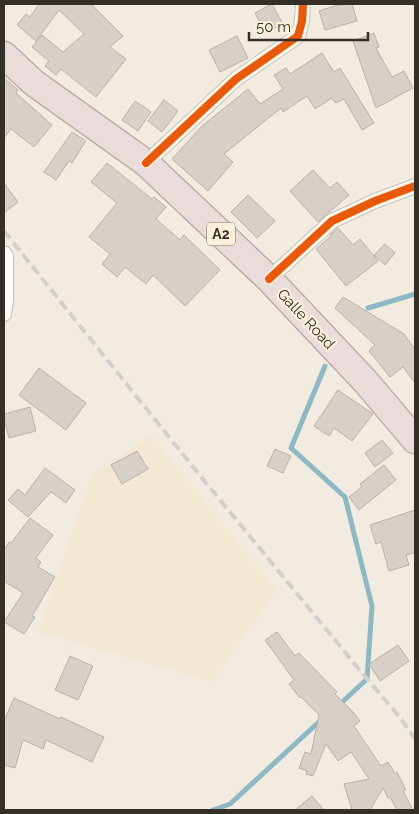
<svg xmlns="http://www.w3.org/2000/svg" width="419" height="814" viewBox="0 0 419 814" font-family="Raleway,sans-serif">
	<style>
		.built { fill: #f3e9d3 }
		.lines { fill: none; stroke-linecap: round; stroke-linejoin: round }
		.stream { stroke: #8fb8c5; stroke-width: 5 }
		.building { fill: #d7d0c8; stroke: #b9b2aa }
		.street-casing { stroke: #c5c1b7; stroke-width: 16 }
		.highway-casing { stroke: #bdada7; stroke-width: 29 }
		.street { stroke: #fdfcfa; stroke-width: 14 }
		.highway { stroke: #eadcdb; stroke-width: 26 }
		.rail { stroke: #d1d0cc; stroke-width: 4; stroke-dasharray: 10 5; stroke-linecap: butt }
		.cycleway-casing { stroke: #faf0d8; stroke-width: 11 }
		.cycleway { stroke: #e8590c; stroke-width: 8 }
		.labels { text-anchor: middle; dominant-baseline: central; stroke-width: 4.5; stroke-linejoin: round; paint-order: stroke }
		.shield { fill: #faf0d8; stroke: #6f6a5d; stroke-width: 1 }
		.shield-label { font-size: 14px; font-weight: bold; fill: #343028 }
		.street-label { font-size: 15px; fill: #343028; stroke: #faf0d8 }
	</style>
	<rect width="100%" height="100%" fill="#f2ece0"/>
	<path class="built" d="M151 435 277 590 212 682 38 632 92 474Z"/>
	<g class="lines">
		<path class="stream" d="M368 308 415 294
			M325 366 291 448 345 497 372 606 367 679 339 705
			M213 810 230 804 321 720"/>
	</g>
	<path class="building" d="M39 4H91L123 36 110 47 126 59 96 97 61 69 56 75 45 66 49 61 32 47 42 35 63 52 84 34 59 10 36 41 17 25 26 14 30 17Z
		M272 4 283 24 265 33 255 13Z
		M341 4H352L357 21 325 30 319 11Z
		M374 33 379 47 376 48 392 77 404 71 413 88 376 108 353 41Z
		M237 36 248 58 220 72 209 50Z
		M322 53 334 72 340 68 374 123 362 130 344 99 336 103 332 98 315 109 307 96 283 112 281 108 224 154 233 162 208 191 172 159 202 126 248 89 260 104 283 89 274 75 286 68 290 74Z
		M4 78 18 90 16 93 52 125 34 147 11 129 4 138Z
		M164 100 178 111 162 132 148 121Z
		M135 101 151 112 138 131 122 120Z
		M72 132 86 141 72 163 69 161 56 180 44 172Z
		M107 163 152 199 154 197 166 207 156 219 180 240 184 235 220 270 185 306 153 275 146 284 125 267 117 277 102 264 110 254 89 237 117 203 91 182Z
		M313 170 330 188 337 182 349 195 318 222 290 191Z
		M4 183 18 202 4 213Z
		M248 195 275 221 257 238 231 212Z
		M338 228 353 245 360 239 378 261 346 286 316 249 331 236 330 235Z
		M385 244 395 253 385 265 374 255Z
		M343 297 404 334 415 349V383L403 367 390 377 369 351 375 345 335 308Z
		M39 368 86 403 66 430 19 395Z
		M338 390 373 414 352 441 334 428 329 436 314 426Z
		M30 407 36 431 9 438 4 419V414Z
		M382 440 393 453 375 467 365 453Z
		M275 449 291 456 283 473 267 466Z
		M137 451 148 469 122 484 111 465Z
		M384 465 396 480 359 510 349 497 362 487 360 484Z
		M45 468 75 490 66 503 51 492 28 517 8 500 18 489 25 495Z
		M415 510V553L406 555 409 565 389 571 381 542 376 544 370 525Z
		M30 518 53 535 36 558 41 562 38 567 55 577 32 616 35 617 24 634 4 622 23 593 4 581V550L9 542 11 543Z
		M277 632 295 656 299 653 337 692 335 694 352 711 360 721 354 726 381 766 388 762 395 773 397 772 406 790 403 791 413 810H397L390 797 388 798 383 788 370 810H352L344 784 369 779 351 752 338 761 326 744 313 776 306 774 307 771 299 768 305 752 311 754 319 715 301 697 300 698 289 684 294 680 265 640Z
		M398 645 409 661 380 681 369 664Z
		M70 656 93 666 78 700 55 690Z
		M14 698 60 719 61 717 104 737 92 762 46 740 43 749 23 740 15 768 4 765V721Z
		M312 796 324 810H295Z"/>
	<g class="lines">
		<defs>
			<path id="street" d="M146 163 236 79 298 36 302 21 303 4
				M4 253 6 256V300L4 314
				M269 279 332 221 375 201 415 186"/>
			<path id="highway" d="M4 55 34 83 146 163 269 279 366 382 415 440"/>
		</defs>
		<use href="#street" class="street-casing"/>
		<use href="#highway" class="highway-casing"/>
		<use href="#street" class="street"/>
		<use href="#highway" class="highway"/>
		<path class="rail" d="M4 231 189 462 367 679 399 716 415 739"/>
		<defs>
			<path id="cycleway" d="M146 163 236 79 298 36 302 21 303 4
				M269 279 332 221 375 201 415 186"/>
		</defs>
		<use href="#cycleway" class="cycleway-casing"/>
		<use href="#cycleway" class="cycleway"/>
	</g>
	<g class="labels">
		<rect class="shield" x="207" y="222.5" width="28" height="23" rx="4"/>
		<g class="shield-label">
			<text x="221" y="234">A2</text>
		</g>
		<g class="street-label">
			<text transform="translate(306 319) rotate(47)">Galle Road</text>
		</g>
	</g>
	<rect width="419" height="814" fill="none" stroke="#343028" stroke-width="10"/>
	<path d="M249 32v8h119v-8" fill="none" stroke="#343028" stroke-width="2.5"/>
	<text x="256" y="32" font-size="15" fill="#343028" stroke="#faf0d8" stroke-width="4" paint-order="stroke">50 m</text>
</svg>
